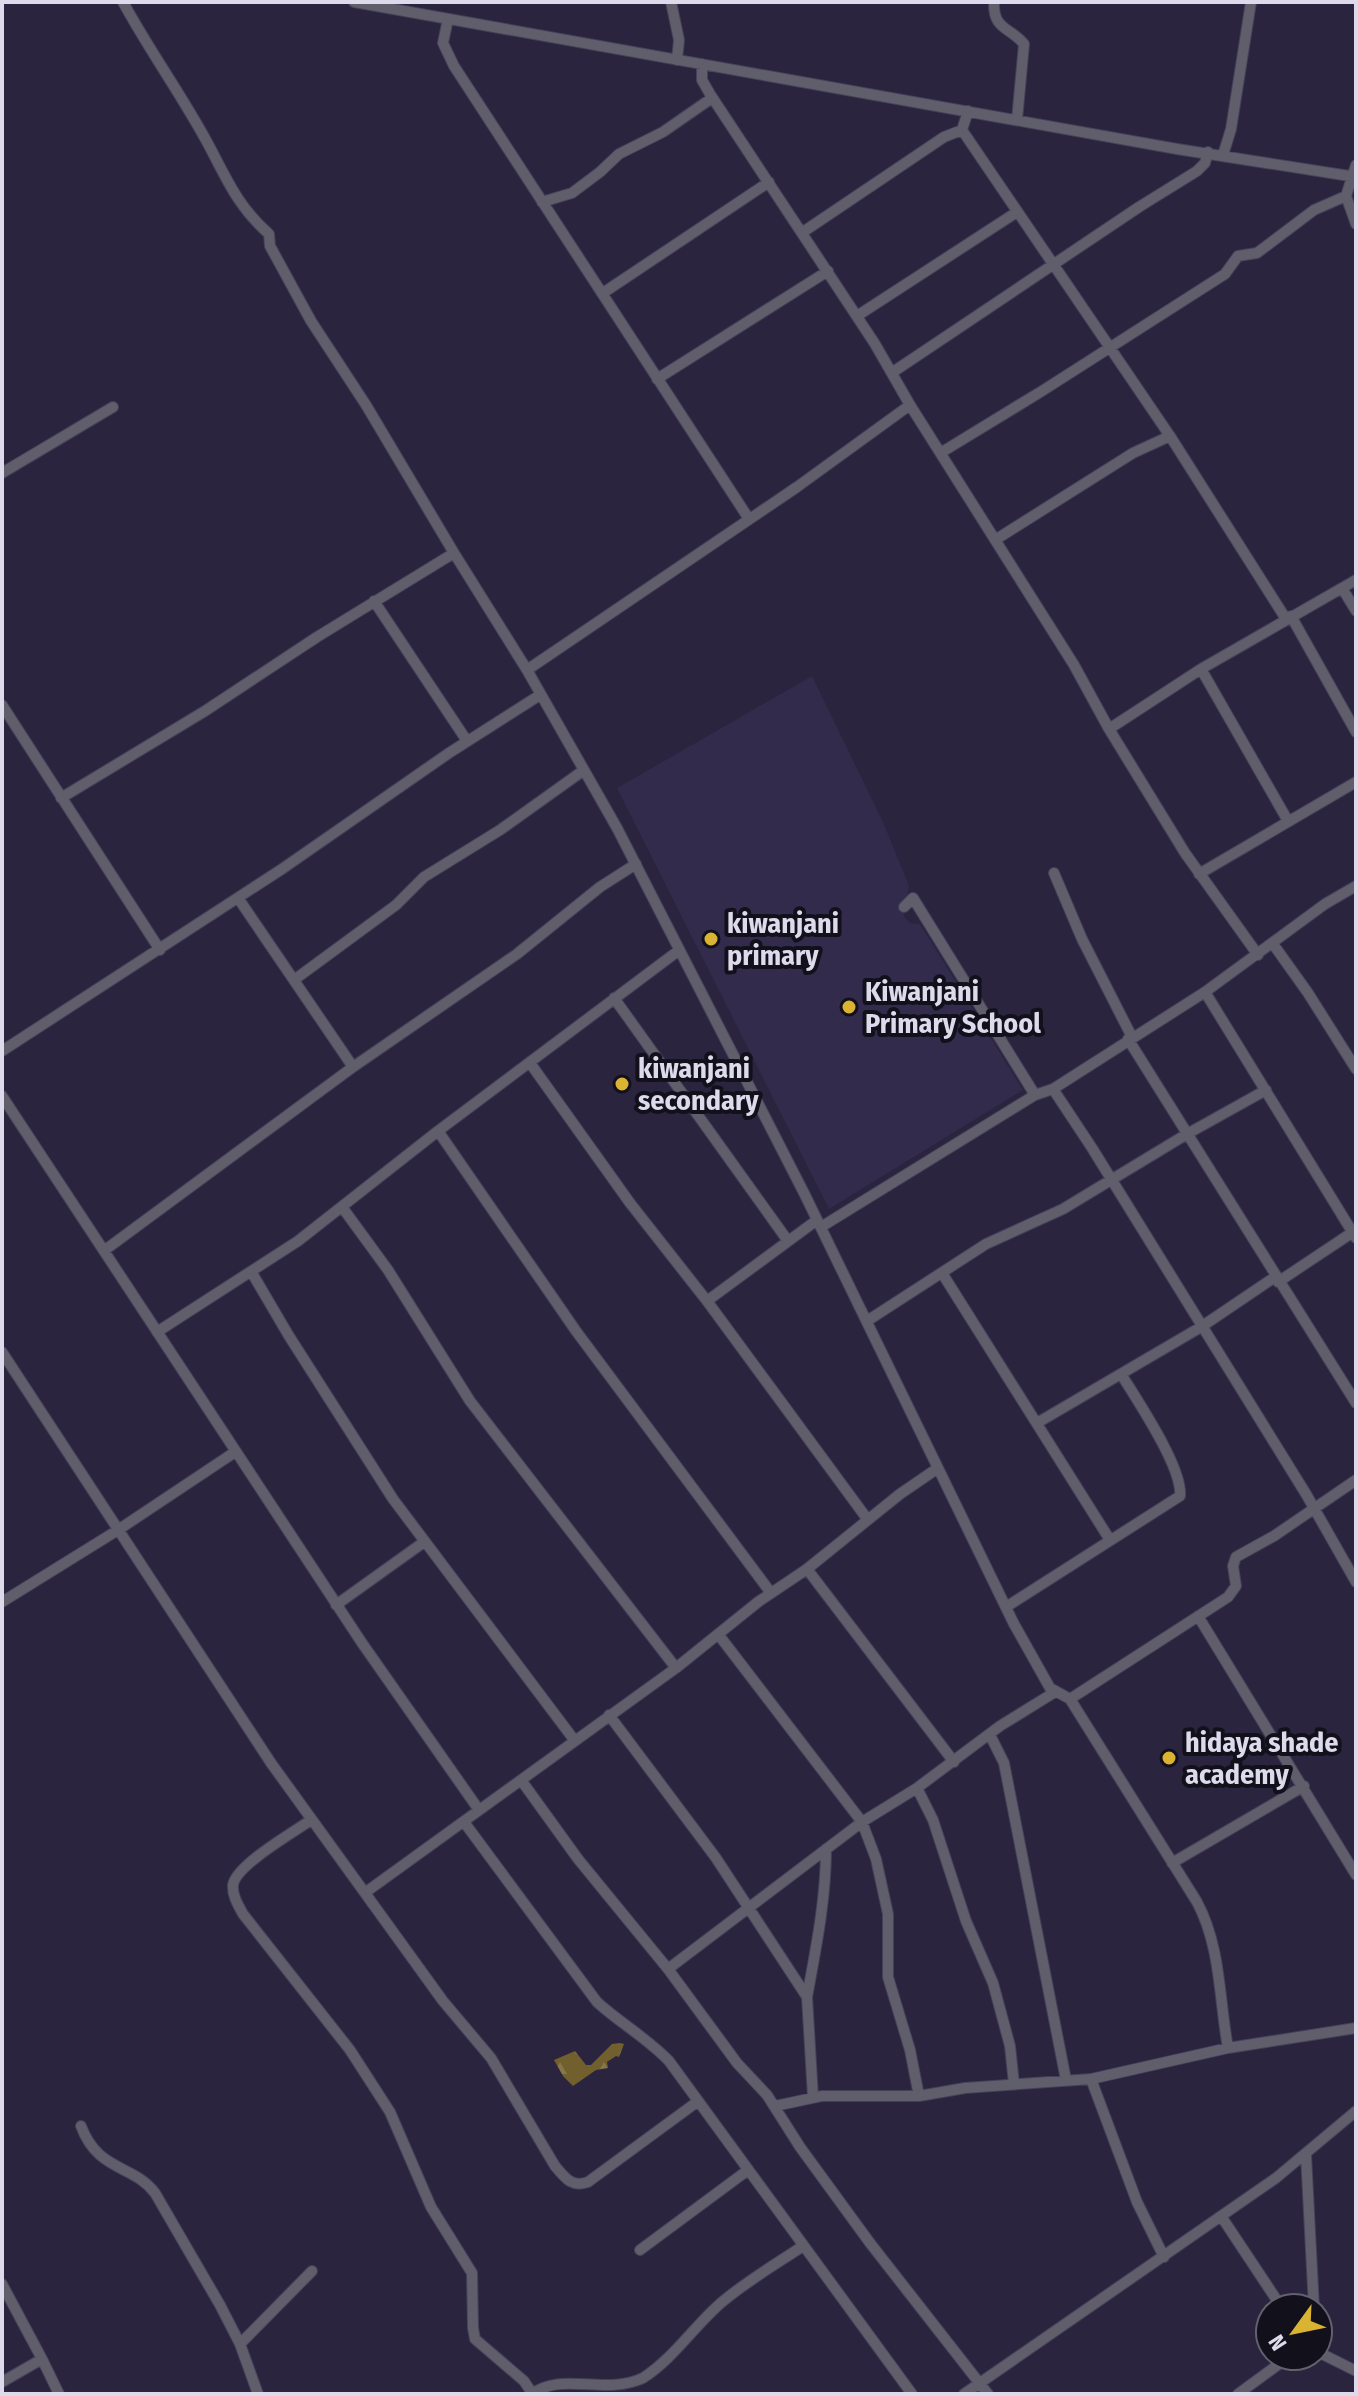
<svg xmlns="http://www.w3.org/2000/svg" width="1358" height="2396" viewBox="0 0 1358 2396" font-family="'Fira Sans Condensed',sans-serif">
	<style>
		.built { fill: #322b4b }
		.forest { fill: url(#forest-firs) }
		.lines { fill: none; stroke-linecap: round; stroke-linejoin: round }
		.minor-casing { stroke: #46415a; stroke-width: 12 }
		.minor { stroke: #605e6b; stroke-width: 10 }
		.poi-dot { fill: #dab333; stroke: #12101b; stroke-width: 3 }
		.labels { text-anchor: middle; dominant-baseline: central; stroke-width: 8; stroke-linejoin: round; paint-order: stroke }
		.poi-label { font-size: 28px; font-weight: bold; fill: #dcdaeb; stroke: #12101b; text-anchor: start }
	</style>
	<defs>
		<pattern id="forest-firs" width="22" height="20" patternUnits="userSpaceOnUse" patternTransform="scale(2)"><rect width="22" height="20" fill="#71602d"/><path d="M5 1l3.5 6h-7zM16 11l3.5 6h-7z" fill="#85764c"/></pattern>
	</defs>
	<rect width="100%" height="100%" fill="#2a243e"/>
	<path class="built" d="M812 676 883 822 901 866 909 886 904 916 910 923 920 924 1023 1090 829 1209 617 788Z"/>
	<path class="forest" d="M620 2043 624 2044 619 2057 616 2056 607 2062 608 2068 596 2070 573 2086 563 2076 554 2060 575 2051 586 2065H591L612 2044Z"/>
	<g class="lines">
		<defs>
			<path id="minor" d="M123 2C149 50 181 94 207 142 226 177 237 206 269 234L270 246 311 321 366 405 454 553 527 670 617 828 804 1193 1014 1624 1050 1688 1070 1699 1197 1902C1221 1947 1219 1999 1228 2048
				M354 2 1177 149 1356 177
				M671 2 679 40 677 60
				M994 2C993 30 1010 27 1024 44L1017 120
				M448 19 443 43 454 66 749 519
				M702 64V80L710 94 875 344 910 405 1074 665 1109 729 1185 853 1258 955
				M962 130 1170 436 1286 619
				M1223 155 1231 129 1251 2
				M1346 196 1356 224
				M542 202 572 193 600 172 619 154 663 132 712 98
				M803 232 944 137 962 130 968 111
				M603 293 769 182
				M857 316 1017 212
				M893 372 1139 207 1197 171 1205 163 1208 152
				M657 379 828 271
				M942 452 1042 391 1225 274 1238 256 1257 253 1314 210 1346 196 1356 165
				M2 473 113 407
				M995 540 1133 453 1170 436
				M1342 588 1356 611
				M374 601 467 741
				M1291 616 1356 732
				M1201 669 1288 821
				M527 670 797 487 910 405
				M2 705 160 950
				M1109 729 1201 669 1356 580
				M61 798 205 711 317 637 454 553
				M1054 873 1082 939 1132 1037
				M1199 874 1356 782
				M238 898 353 1067
				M904 907 913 898 1035 1095
				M1273 944 1308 993 1356 1069
				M294 980 396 905 424 877 500 830 584 770
				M1205 992 1356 1238
				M614 998 788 1241
				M1128 1039 1356 1403
				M2 1051 282 869 449 753 540 695
				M530 1063 630 1203 707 1301 868 1520
				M1053 1089 1092 1148 1306 1494 1356 1582
				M2 1096 362 1643 479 1810
				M438 1131 576 1331 771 1593
				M342 1207 388 1270 470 1401 676 1668
				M821 1227 1035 1095 1053 1089 1205 992 1325 904 1356 886
				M105 1250 353 1067 517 954 600 887 636 864
				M252 1273 289 1336 393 1499 575 1741
				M942 1273 1110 1540
				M1278 1282 1356 1230
				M707 1301 817 1220
				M867 1321 986 1244 1063 1209 1187 1134 1266 1090
				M157 1332 298 1241 438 1131 678 951
				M2 1352 271 1763 443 2001 491 2058 555 2166C565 2178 572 2188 588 2182L697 2102
				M1037 1423 1201 1327 1275 1277
				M807 1569 954 1762
				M2 1602 118 1530 235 1452
				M336 1605 424 1542
				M1006 1607 1180 1496C1183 1468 1137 1400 1121 1374
				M1198 1616 1356 1875
				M718 1634 862 1822 876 1859 888 1914V1977L910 2050 919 2096
				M1070 1699 1228 1597 1236 1586 1233 1566 1236 1557 1274 1536 1356 1480
				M609 1715 716 1858 807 1997 813 2097
				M990 1735 1004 1763 1066 2080
				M521 1780 578 1859 668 1969 737 2063 767 2095 800 2147 870 2243 988 2394
				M917 1788 933 1820 966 1921 993 1983 1010 2046 1014 2084
				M311 1820C294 1832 236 1865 233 1885 232 1895 238 1905 243 1914L350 2050 390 2112 431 2207 472 2273 473 2328 475 2339 524 2381 532 2393
				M464 1822 597 2002C620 2023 647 2038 669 2061L912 2394
				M1172 1863 1304 1786
				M366 1892 676 1668 758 1602 807 1569 900 1494 938 1468
				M668 1969 862 1822 917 1788 1000 1726 1055 1692
				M807 1997C816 1948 826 1899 826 1849
				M1091 2079 1137 2202 1164 2257
				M775 2106 822 2096H919L965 2088 1091 2079 1228 2048 1356 2028
				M81 2126C98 2172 133 2164 155 2193L220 2305 240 2344 258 2394
				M1306 2155 1314 2308
				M1221 2216 1282 2308
				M640 2250 748 2170
				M2 2284 42 2359
				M240 2344 312 2271
				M1318 2352 1356 2371
				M2 2382 42 2359 59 2394
				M532 2394C563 2371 604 2396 643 2378 673 2359 695 2325 722 2302 747 2281 776 2264 803 2246
				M964 2394 1276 2178 1356 2111
				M1238 2394 1290 2356"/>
		</defs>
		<use href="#minor" class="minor-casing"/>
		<use href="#minor" class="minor"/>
	</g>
	<g class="poi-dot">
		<circle cx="711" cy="939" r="8"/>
		<circle cx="849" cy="1007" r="8"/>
		<circle cx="622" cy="1084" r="8"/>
		<circle cx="1169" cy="1758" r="8"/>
	</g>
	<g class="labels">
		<g class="poi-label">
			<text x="727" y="923">kiwanjani<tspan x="727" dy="32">primary</tspan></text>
			<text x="865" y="991">Kiwanjani<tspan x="865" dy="32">Primary School</tspan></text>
			<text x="638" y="1068">kiwanjani<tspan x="638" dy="32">secondary</tspan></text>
			<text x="1185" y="1742">hidaya shade<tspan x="1185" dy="32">academy</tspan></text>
		</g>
	</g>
	<rect width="1358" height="2396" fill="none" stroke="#dcdaeb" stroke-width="8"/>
	<g transform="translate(1294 2332) rotate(237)"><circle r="38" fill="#12101b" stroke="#63616e" stroke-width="2"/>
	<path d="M0-6L14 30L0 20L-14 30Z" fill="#dab333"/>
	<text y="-12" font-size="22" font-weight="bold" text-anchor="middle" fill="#dcdaeb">N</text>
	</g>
</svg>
